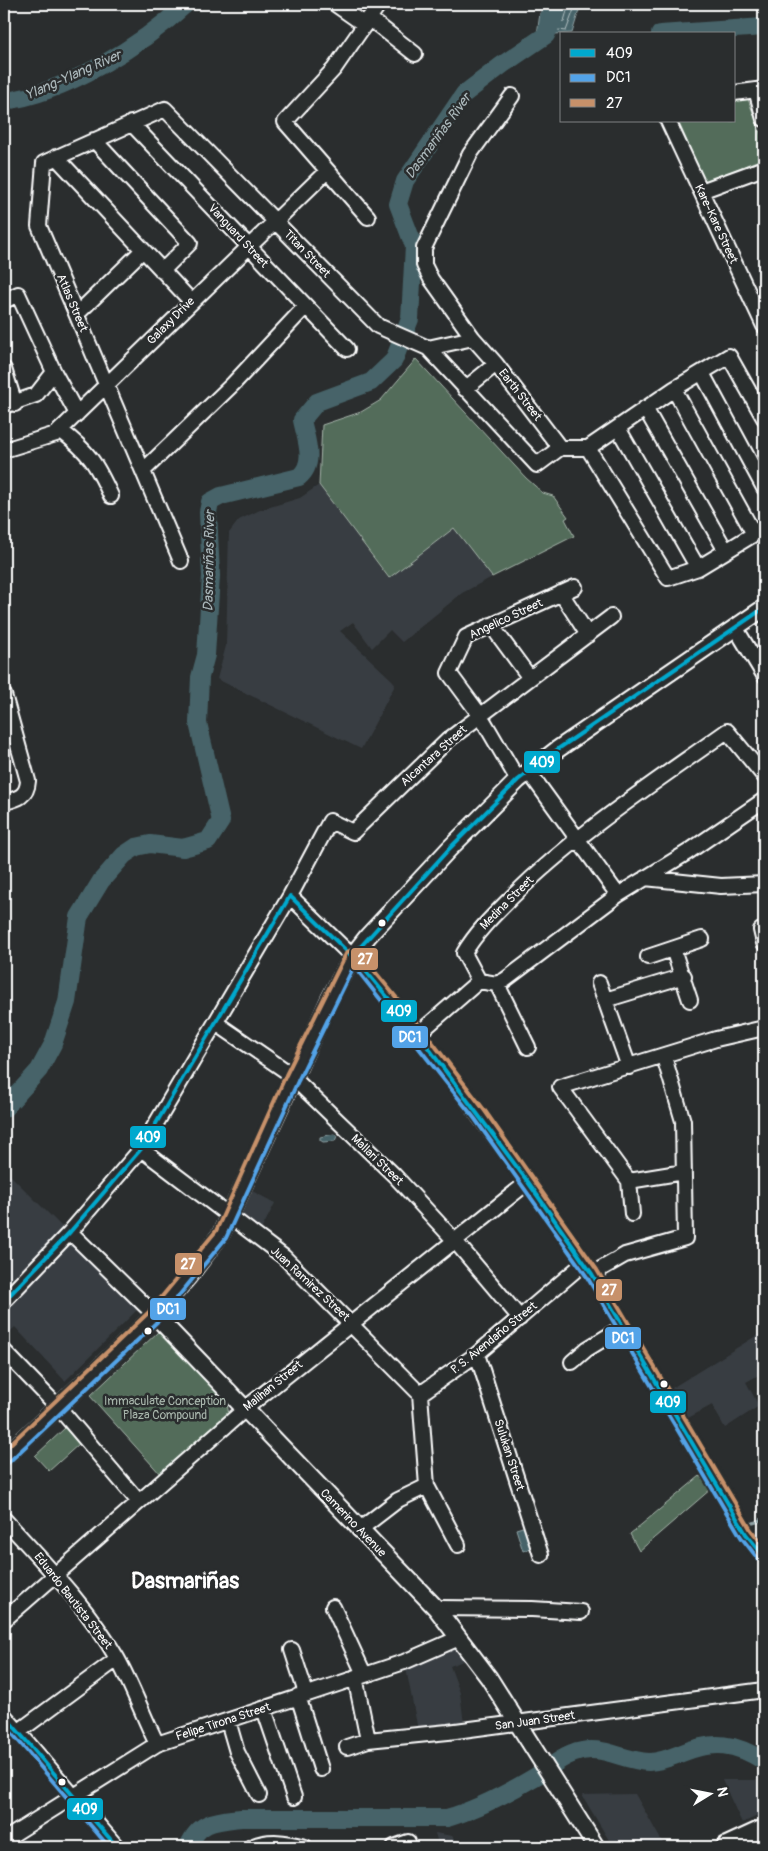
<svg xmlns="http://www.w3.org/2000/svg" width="768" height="1851" viewBox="0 0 768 1851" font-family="Pangolin,sans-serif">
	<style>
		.built { fill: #393e43 }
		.green { fill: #526c5a; stroke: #a8b6ac }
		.water { fill: #466469; stroke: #90a2a5 }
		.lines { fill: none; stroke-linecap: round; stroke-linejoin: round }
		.shore { stroke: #b5c1c3; stroke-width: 1 }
		.stream { stroke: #90a2a5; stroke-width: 3 }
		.river { stroke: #466469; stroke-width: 18 }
		.minor-casing { stroke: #fff; stroke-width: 18 }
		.major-casing { stroke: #fff; stroke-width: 20 }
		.highway-casing { stroke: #fff; stroke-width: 24 }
		.minor { stroke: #2a2d2e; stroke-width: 14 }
		.major { stroke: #2a2d2e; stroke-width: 16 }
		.highway { stroke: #2a2d2e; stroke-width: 20 }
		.bus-1-casing { stroke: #2a2d2e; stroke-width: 8 }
		.bus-2-casing { stroke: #2a2d2e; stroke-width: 8 }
		.bus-3-casing { stroke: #2a2d2e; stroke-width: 8 }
		.bus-1 { stroke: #00a9ce; stroke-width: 4 }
		.bus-2 { stroke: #53a3e8; stroke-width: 4 }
		.bus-3 { stroke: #c7916a; stroke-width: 4 }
		.bus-dot { fill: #fff; stroke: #2a2d2e; stroke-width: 2 }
		.labels { text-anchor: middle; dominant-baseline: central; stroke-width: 5; stroke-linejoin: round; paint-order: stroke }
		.street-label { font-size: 12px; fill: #fff; stroke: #2a2d2e }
		.park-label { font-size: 12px; fill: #a8b6ac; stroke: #2a2d2e }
		.water-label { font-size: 14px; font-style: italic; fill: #acb9bc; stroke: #2a2d2e }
		.town-label { font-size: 22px; font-weight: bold; fill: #fff; stroke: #2a2d2e }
		.line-badge { stroke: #2a2d2e; stroke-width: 2 }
		.badge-label { font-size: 14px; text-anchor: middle; font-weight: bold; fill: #fff }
	</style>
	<rect width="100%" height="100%" fill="#2a2d2e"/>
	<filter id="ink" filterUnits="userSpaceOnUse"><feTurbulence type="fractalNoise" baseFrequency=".02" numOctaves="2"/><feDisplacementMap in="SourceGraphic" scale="10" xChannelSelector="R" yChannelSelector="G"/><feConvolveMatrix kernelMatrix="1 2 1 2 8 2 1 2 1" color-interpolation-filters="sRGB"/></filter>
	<g filter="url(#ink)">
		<path class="built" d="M319 485 388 578 454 528 492 577 462 593 402 642 390 630 372 648 353 622 340 631 393 681 395 685 361 749 217 679 226 646 229 533 239 520 260 510 300 498Z
			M4 1169 63 1228 4 1290Z
			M248 1189 275 1203 259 1234 234 1217Z
			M72 1238 139 1308 65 1381 15 1327 4 1337V1310Z
			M764 1331V1372L746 1382 759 1406 725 1428 712 1405 688 1418 672 1388Z
			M454 1649 463 1661 450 1666 460 1693 464 1724 418 1730 406 1668Z
			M722 1780H757L764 1813 742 1823Z
			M635 1794 665 1847H613L582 1795Z
			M435 1833 452 1836 460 1847H439Z"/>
		<path class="green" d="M746 94 764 142V158L705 182 678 121H734V96Z
			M416 359 526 478 543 493 553 496 568 517 565 519 574 536 492 577 454 528 389 578 319 485 322 425 361 412 381 400Z
			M159 1331 227 1404 229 1415 162 1476 90 1396Z
			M65 1428 79 1444 49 1471 35 1456Z
			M700 1476 711 1489 639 1551 630 1534Z"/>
		<path class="water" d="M546 4H581L572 33 537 35 540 13Z
			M334 1134 337 1136 335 1141 323 1142 320 1140V1137Z
			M526 1526 533 1547 523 1551 516 1529Z"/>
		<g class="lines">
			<path class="shore" d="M550 4 544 28 566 31 576 4
				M556 4 551 17 553 23 564 21 569 4"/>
			<path class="stream" d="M745 1525 757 1522 764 1518"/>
			<path class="river" d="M660 34 764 27
				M4 101C64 94 142 45 186 4
				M4 1109 39 1070 53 1044 67 1002 79 917 101 881 124 855 136 847 150 844 183 848 208 841 221 821 198 723 200 677 206 655 211 576 208 512 210 502 221 496 299 477C316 463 306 440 302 420L317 402 371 382 394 360 410 319 414 246 398 204 405 181 464 94 502 65 546 35 560 4
				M188 1847C199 1821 215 1821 241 1818H447C478 1809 506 1794 533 1778 546 1771 558 1759 572 1754 601 1742 620 1761 649 1762 660 1762 672 1757 682 1753 714 1740 735 1743 764 1761"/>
			<defs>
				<path id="minor" d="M335 4 365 25
					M369 18 415 54
					M756 90 764 119
					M734 93 764 89
					M512 96 470 154 424 248V265L431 279 473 338 496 364 560 448H588
					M668 121 764 326
					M131 123 347 349
					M94 140 190 243 162 271
					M56 157 191 301
					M701 191 764 168
					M368 217 285 122 334 69 379 4
					M4 301 18 294 54 372 77 414
					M77 314 142 251
					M428 348 537 465 560 448
					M4 369 15 404
					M702 373 764 488
					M465 389 496 364
					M674 389 754 534
					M4 406 36 395 54 372
					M645 408 726 551
					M618 428 698 568
					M60 430C89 452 96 463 111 496
					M588 448 668 578 698 568 764 528
					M588 448 674 389 729 356 764 418
					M4 450 56 434 327 171
					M144 470 233 384 306 306
					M181 561 39 226 44 163 165 109 378 326 428 348 473 338
					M561 593 588 635
					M491 625 530 678
					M735 627 764 675
					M4 695 28 781C27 797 17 799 4 802
					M529 772 618 895
					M518 780 480 715 449 673 466 637 575 587
					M645 878 721 886 764 884
					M290 896 359 963 418 1034 528 1182 592 1274 746 1534 764 1556
					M761 930 764 943
					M673 949 690 1000
					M648 957 702 939
					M479 981 497 984 505 980 618 895 688 852 764 800
					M599 983 629 1067
					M497 984 528 1047
					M605 1000 684 976
					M216 1023 286 1071 394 1175 455 1241 520 1318
					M418 1034 479 981 464 953C477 931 495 914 513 896 577 833 654 783 727 731L764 776
					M141 1149 284 1257 420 1394
					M629 1181 684 1172
					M632 1214 629 1181 560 1087 716 1039 764 1028
					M70 1232 155 1315
					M592 1274 625 1255 685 1238 683 1121 664 1057
					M4 1301 70 1232 141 1149 290 896 330 821 353 832 448 740 611 617
					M4 1351 59 1408 139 1502
					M477 1354 541 1555
					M572 1362 587 1349 623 1327
					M420 1394 477 1354 584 1263
					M427 1486 458 1545
					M4 1519C44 1563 87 1606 117 1658 132 1685 143 1716 157 1744
					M359 1530 398 1500 427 1486 420 1394
					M333 1607 364 1674
					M436 1608 532 1609 581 1612
					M4 1620 251 1404 528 1182
					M292 1650 306 1693
					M355 1677 368 1740
					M298 1696 321 1769
					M264 1709 294 1797
					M4 1715 117 1847
					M228 1721 237 1752 259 1795
					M18 1732 117 1659
					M347 1747 368 1740 448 1732 764 1690
					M4 1840 157 1744 404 1662 459 1638
					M251 1847C269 1839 286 1842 305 1847
					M394 1847 408 1842"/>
				<path id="major" d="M155 1315 436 1608 489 1678 596 1847
					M4 1458 155 1315 188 1277 221 1234 330 999 353 955 368 936 449 849 518 780 558 749 764 608"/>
				<path id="highway" d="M727 1847 764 1830"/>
			</defs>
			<use href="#minor" class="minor-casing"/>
			<use href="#major" class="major-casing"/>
			<use href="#highway" class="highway-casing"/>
			<use href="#minor" class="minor"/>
			<use href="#major" class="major"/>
			<use href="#highway" class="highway"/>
			<defs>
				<path id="bus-1" d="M353 955 449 849 518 780 558 749 764 608
					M4 1301 70 1232 141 1149 290 896 359 963 418 1034 528 1182 592 1274 746 1534 764 1556
					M4 1715 117 1847"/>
				<path id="bus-2" d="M8 1463 159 1320 226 1238 298 1081 354 966 475 1119 587 1277 741 1537 759 1560
					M4 1724 109 1847"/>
				<path id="bus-3" d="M4 1450 150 1311 216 1231 286 1075 347 952 354 949 358 951 423 1030 485 1111 597 1270 751 1530 764 1546"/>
			</defs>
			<use href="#bus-1" class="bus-1-casing"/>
			<use href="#bus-2" class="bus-2-casing"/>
			<use href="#bus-3" class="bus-3-casing"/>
			<use href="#bus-1" class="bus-1"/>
			<use href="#bus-2" class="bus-2"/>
			<use href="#bus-3" class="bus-3"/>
		</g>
	</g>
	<g class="bus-dot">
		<circle cx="382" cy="923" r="4.5"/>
		<circle cx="148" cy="1331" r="4.5"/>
		<circle cx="664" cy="1384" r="4.5"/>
		<circle cx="62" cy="1782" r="4.5"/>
	</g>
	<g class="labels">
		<g class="street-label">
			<text transform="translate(716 224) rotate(65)">Kare-Kare Street</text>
			<text transform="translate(238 236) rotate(47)">Vanguard Street</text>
			<text transform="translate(307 254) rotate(46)">Titan Street</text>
			<text transform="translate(72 303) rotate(67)">Atlas Street</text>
			<text transform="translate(171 321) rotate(-45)">Galaxy Drive</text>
			<text transform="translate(520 395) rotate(52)">Earth Street</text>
			<text transform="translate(506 619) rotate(-25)">Angelico Street</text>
			<text transform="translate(434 756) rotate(-42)">Alcantara Street</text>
			<text transform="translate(507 903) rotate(-45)">Medina Street</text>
			<text transform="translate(377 1160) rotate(44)">Mallari Street</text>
			<text transform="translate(310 1284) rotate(43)">Juan Ramirez Street</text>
			<text transform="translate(494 1338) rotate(-39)">P. S. Avendaño Street</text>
			<text transform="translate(273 1386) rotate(-39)">Malihan Street</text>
			<text transform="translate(509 1455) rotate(72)">Sulukan Street</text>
			<text transform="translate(353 1523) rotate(46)">Camerino Avenue</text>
			<text transform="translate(73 1601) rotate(52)">Eduardo Bautista Street</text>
			<text transform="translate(535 1721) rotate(-8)">San Juan Street</text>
			<text transform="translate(223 1722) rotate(-18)">Felipe Tirona Street</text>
		</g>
		<g class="park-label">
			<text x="165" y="1401">Immaculate Conception<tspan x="165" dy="14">Plaza Compound</tspan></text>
		</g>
		<g class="water-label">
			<text transform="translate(73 75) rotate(-24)">Ylang-Ylang River</text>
			<text transform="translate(438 136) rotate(-54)">Dasmariñas River</text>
			<text transform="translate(209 561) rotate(-89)">Dasmariñas River</text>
		</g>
		<g class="town-label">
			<text x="185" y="1581">Dasmariñas</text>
		</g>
	</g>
	<g class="line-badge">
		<rect x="523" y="750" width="38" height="24" rx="5" fill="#00a9ce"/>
		<rect x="350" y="947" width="29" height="24" rx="5" fill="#c7916a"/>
		<rect x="380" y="999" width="38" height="24" rx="5" fill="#00a9ce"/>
		<rect x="391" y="1025" width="38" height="24" rx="5" fill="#53a3e8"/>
		<rect x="129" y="1125" width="38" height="24" rx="5" fill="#00a9ce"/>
		<rect x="174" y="1252" width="29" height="24" rx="5" fill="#c7916a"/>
		<rect x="595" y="1278" width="28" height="24" rx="5" fill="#c7916a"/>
		<rect x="149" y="1297" width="38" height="24" rx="5" fill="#53a3e8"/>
		<rect x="604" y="1326" width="38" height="24" rx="5" fill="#53a3e8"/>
		<rect x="649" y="1390" width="38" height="24" rx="5" fill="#00a9ce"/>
		<rect x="66" y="1797" width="38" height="24" rx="5" fill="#00a9ce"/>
	</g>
	<g class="badge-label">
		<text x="542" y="767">409</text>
		<text x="365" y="964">27</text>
		<text x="399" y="1016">409</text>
		<text x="410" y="1042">DC1</text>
		<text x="148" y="1142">409</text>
		<text x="188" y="1269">27</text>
		<text x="609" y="1295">27</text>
		<text x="168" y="1314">DC1</text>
		<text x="623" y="1343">DC1</text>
		<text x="668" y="1407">409</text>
		<text x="85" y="1814">409</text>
	</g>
	<rect width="768" height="1851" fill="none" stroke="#2a2d2e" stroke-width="20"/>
	<rect x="10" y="10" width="748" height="1831" fill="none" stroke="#fff" stroke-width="2" filter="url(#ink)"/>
	<rect x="560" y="32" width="175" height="90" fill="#2a2d2e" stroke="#7f8182"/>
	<rect x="570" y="49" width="25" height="8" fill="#00a9ce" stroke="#7f8182"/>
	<text x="606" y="58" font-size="15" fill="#ffffff">409</text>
	<rect x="570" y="74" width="25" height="8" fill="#53a3e8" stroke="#7f8182"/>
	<text x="606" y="82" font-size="15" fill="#ffffff">DC1</text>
	<rect x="570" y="99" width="25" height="8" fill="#c7916a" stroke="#7f8182"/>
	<text x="606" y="108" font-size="15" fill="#ffffff">27</text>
	<g transform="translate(710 1794) rotate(80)" stroke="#2a2d2e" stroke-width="4" paint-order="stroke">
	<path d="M0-4L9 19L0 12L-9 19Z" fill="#ffffff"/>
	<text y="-8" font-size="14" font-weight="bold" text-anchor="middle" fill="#ffffff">N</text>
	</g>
</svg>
